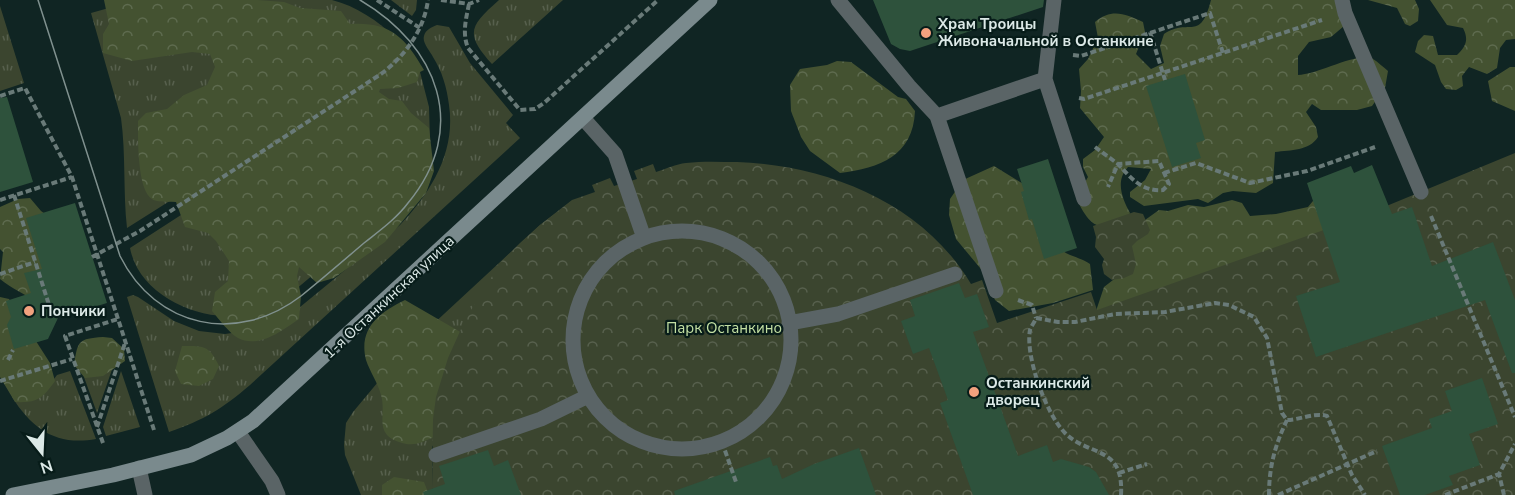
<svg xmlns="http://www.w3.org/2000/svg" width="1515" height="495" viewBox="0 0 1515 495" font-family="'Nunito Sans',sans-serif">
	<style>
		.grass { fill: url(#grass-tufts) }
		.forest { fill: url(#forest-crowns) }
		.park { fill: url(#park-crowns) }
		.building { fill: #2e523c }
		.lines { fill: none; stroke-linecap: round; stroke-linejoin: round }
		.path { stroke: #697a78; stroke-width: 4; stroke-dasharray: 6 3; stroke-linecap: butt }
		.lane { stroke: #5a6466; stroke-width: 15 }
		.secondary { stroke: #7a8a8d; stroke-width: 15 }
		.tram { stroke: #80918f; stroke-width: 1.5 }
		.poi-dot { fill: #f2a17e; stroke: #071c19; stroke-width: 2 }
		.labels { text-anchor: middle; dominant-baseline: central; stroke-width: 4.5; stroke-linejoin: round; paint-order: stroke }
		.poi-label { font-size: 15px; font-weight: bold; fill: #dce9e7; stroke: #071c19; text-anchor: start }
		.street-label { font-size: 15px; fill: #dce9e7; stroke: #071c19 }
		.park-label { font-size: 15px; fill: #c3dfa3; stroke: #071c19 }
	</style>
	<defs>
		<pattern id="grass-tufts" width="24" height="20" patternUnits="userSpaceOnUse" patternTransform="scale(1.5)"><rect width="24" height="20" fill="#3b452f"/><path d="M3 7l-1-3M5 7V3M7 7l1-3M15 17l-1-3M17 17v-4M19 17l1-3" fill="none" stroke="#57604d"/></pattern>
		<pattern id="forest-crowns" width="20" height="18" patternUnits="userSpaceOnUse" patternTransform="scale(1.5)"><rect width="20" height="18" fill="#445231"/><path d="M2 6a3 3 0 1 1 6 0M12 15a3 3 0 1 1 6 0" fill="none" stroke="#5e6b4f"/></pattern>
		<pattern id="park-crowns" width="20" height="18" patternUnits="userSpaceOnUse" patternTransform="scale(1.5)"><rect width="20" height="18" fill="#3b452f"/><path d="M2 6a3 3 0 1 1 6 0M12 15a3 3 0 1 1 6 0" fill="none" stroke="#57604d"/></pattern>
	</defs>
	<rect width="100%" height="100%" fill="#102523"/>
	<path class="grass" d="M114 0H332C356 6 378 21 396 38L360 81 127 228C123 192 126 154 121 118L91 13 116 6Z
		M391 0H417L416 10 412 16Z
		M499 0H563L492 64C464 33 470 26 499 0Z
		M0 6 24 83 0 91Z
		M437 25 449 27 470 63 513 115 506 123 520 138 250 385C222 409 204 420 169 432L127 297 133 295 138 297 174 321 199 331 225 334 239 332 294 312 400 225C431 192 456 152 449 105 447 88 442 71 433 57 430 51 422 43 424 36 425 30 432 27 437 25Z
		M420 72 429 107 430 140 389 211 295 290 225 316C186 315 138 290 130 248L368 94 395 73Z
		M573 200 432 447V488L435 495H361L345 455 344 445 346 423 353 412 403 352 540 225Z
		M76 355H117L97 413Z
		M70 371 96 439C57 446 33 430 12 397L51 383 57 375Z
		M121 371 140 427 106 436 103 427Z"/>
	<path class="forest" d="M104 0H257L284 2 300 8 341 11 350 24C390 22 404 36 424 70L420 72 417 82 398 88 380 89 379 92 389 99 402 101 411 113 429 128 434 171 426 193 385 242 334 278 317 283 299 267 297 276 301 296 299 319C283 330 259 349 238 338 229 333 219 319 212 311L215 292 228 281 229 261 216 241 208 233 185 227 176 202C168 201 158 203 152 199 137 190 138 138 138 121L146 113 167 109 184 95 207 85 215 67 210 54 192 52 132 61 103 53V34L109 24Z
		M1211 0H1341L1344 26 1331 37 1309 42 1298 56V75C1318 75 1358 51 1373 59 1378 62 1383 67 1388 71L1385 88 1372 106 1357 110H1321L1312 104 1306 112 1316 127 1318 137C1309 151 1291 150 1275 152L1273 183 1256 193 1233 191 1223 193 1208 203 1198 199 1144 206 1130 197V192L1145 180 1151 169 1128 167C1115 181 1122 198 1130 213L1125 226C1095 231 1089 224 1076 198L1088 177 1083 167V159L1095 150 1104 137 1080 108 1081 91 1079 69 1088 59 1098 38 1095 22C1112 8 1125 14 1143 22L1145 32 1136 54 1151 69 1164 63 1160 46 1164 34C1190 17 1200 43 1211 0Z
		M1368 0H1415L1419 9 1418 21 1410 26 1405 24 1397 8Z
		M1430 0H1515V39L1506 40 1500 48 1497 68 1487 74 1469 67 1462 76 1463 86 1456 90 1446 89 1441 82 1435 65 1415 52 1418 41 1424 35 1433 36 1438 55H1457C1466 46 1469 40 1463 28L1447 25Z
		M837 61 851 62 898 97 906 99 915 111C913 156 880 168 840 173L810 151 801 137 791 111 790 85 800 69 827 65Z
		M1510 67H1515V111L1492 101 1488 81Z
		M994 166 1033 190 1060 249C1070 257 1080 257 1090 264L1093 290 1053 303 1009 311 995 300 985 274 956 239 949 215 950 199 963 180Z
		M1322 190 1339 202 1323 231 1089 332 1104 287 1122 273 1138 225 1159 210 1168 211 1188 205 1204 207 1232 200 1242 203 1250 216 1276 214 1308 207Z
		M30 198 41 211 59 224 38 304C26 294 12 289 0 279L3 252 0 249V207L18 199Z
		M0 297 9 299 50 363 55 381C42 399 37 403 15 402L0 377Z
		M405 300 469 337 434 437C421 443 413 447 399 442 373 433 387 414 381 395 378 383 370 372 366 360 358 328 380 312 405 300Z
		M103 337 112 338 124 349 125 361 103 376 85 378 74 365C78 340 78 339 103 337Z
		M182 346C204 346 209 345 219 366L213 379 199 386 181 384 175 371Z
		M394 477 424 482 429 495H382V485Z"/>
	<path class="park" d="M1515 153V495H435L432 488 433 419 436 397 448 358 466 318 501 262 520 243 540 225 572 200 595 192 592 185 610 178 614 186 637 179 634 171 653 164 656 172C666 169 676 164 686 163 703 161 720 162 737 162 827 165 923 203 971 284L982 280 997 323 1091 292 1097 310 1355 219Z
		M1134 212 1143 214 1150 230 1148 234 1137 241 1132 246 1136 264 1133 274 1124 278 1112 280 1104 274 1102 265 1104 259 1095 247 1096 237 1093 226Z"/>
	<path class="building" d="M873 0H1044L1043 7 910 51 900 49 891 44Z
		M1185 74 1205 140 1196 143 1201 158 1172 167 1146 86Z
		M7 97 33 182 0 192V98Z
		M1048 159 1077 248 1044 259 1032 219 1029 220 1021 192 1024 191 1017 169Z
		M1372 165 1392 214 1412 207 1432 266 1493 242 1515 300V373H1512L1485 300 1316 357 1296 296 1340 282 1307 183 1351 166 1354 173Z
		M75 203 107 303 58 318 48 339 14 349 7 325 11 317 6 301 31 293 24 273 42 269 26 218Z
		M959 283 965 298 977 294 989 327 973 332 1018 456 1047 445 1053 462 1061 459 1089 467 1096 472 1109 495H973L940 403 948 400 929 348 913 354 901 321 915 316 910 300Z
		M1482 378 1498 424 1469 434 1480 465 1449 476 1453 485 1425 495H1400L1382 446 1432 428 1429 419 1452 411 1445 391Z
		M859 448 876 495H675L674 491 770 457 773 466 777 465 782 479 814 464Z
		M488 450 494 466 508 460 521 495H424L423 492 445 484 439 466Z"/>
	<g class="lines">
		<path class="path" d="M377 0 420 28
			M441 0 469 4 479 0
			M469 4C466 19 462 33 468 48L520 110 535 109 544 103 658 0
			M1150 32 1165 80
			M1073 55 1081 56 1210 13 1223 53
			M0 96 25 88 72 177 154 430
			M1079 98 1084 99 1322 20
			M1095 147 1118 164 1159 161 1169 184 1163 190C1142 192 1131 178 1118 164L1108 187
			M1164 173 1196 163 1250 183 1307 171 1375 147
			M14 195 50 308
			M0 200 72 177
			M1431 216 1515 417
			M92 257 140 231 381 74C405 56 424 30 428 0
			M0 274 35 262
			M1018 300 1032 305 1036 318
			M8 360 13 350
			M0 381 72 359
			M97 427 125 343
			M722 442 736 482
			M103 443 65 336 118 319
			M1119 473 1147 464
			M1121 495C1124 445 1089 457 1065 433 1046 414 1025 356 1030 330 1031 326 1035 322 1036 318L1058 322H1075L1115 314 1165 312 1215 303 1229 305 1254 317 1267 338 1282 413 1287 420C1299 420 1315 412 1327 416L1352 475 1365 495
			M1269 495C1269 467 1275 445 1287 420
			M1278 495 1377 451
			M1445 495 1499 474
			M1504 495 1499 474 1515 444"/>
		<path class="lane" d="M838 0 909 86 937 116 1045 79
			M1054 0 1045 79 1084 199
			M1342 0 1345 13 1421 192
			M937 116 996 291
			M583 118 615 154 644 238
			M573 340a109 109 0 1 1 218 0a109 109 0 1 1-218 0Z
			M789 323 838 314 955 274
			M238 432 272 481 278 495
			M436 455 541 419 588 396
			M139 468 145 495"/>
		<path class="secondary" d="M13 495 113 475 191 455 227 438 253 421 710 0"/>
		<path class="tram" d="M38 0 120 256C156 328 237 345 301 296 322 279 343 261 364 243 379 231 396 219 408 203 470 128 438 46 360 0"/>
	</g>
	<g class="poi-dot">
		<circle cx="926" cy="33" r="6"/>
		<circle cx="29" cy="311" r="6"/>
		<circle cx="974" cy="392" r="6"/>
	</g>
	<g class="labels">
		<g class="poi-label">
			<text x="938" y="24">Храм Троицы<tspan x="938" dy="17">Живоначальной в Останкине</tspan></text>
			<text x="41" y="311">Пончики</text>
			<text x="986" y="383">Останкинский<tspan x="986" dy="17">дворец</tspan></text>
		</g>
		<g class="street-label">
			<text transform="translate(389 297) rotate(-43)">1-я Останкинская улица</text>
		</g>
		<g class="park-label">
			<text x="724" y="328">Парк Останкино</text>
		</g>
	</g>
	<g transform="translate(42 453) rotate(162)" stroke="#071c19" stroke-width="4.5" paint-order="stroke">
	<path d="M0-4.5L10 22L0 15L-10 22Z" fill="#dce9e7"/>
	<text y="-9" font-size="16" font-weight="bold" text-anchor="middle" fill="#dce9e7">N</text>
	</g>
</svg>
